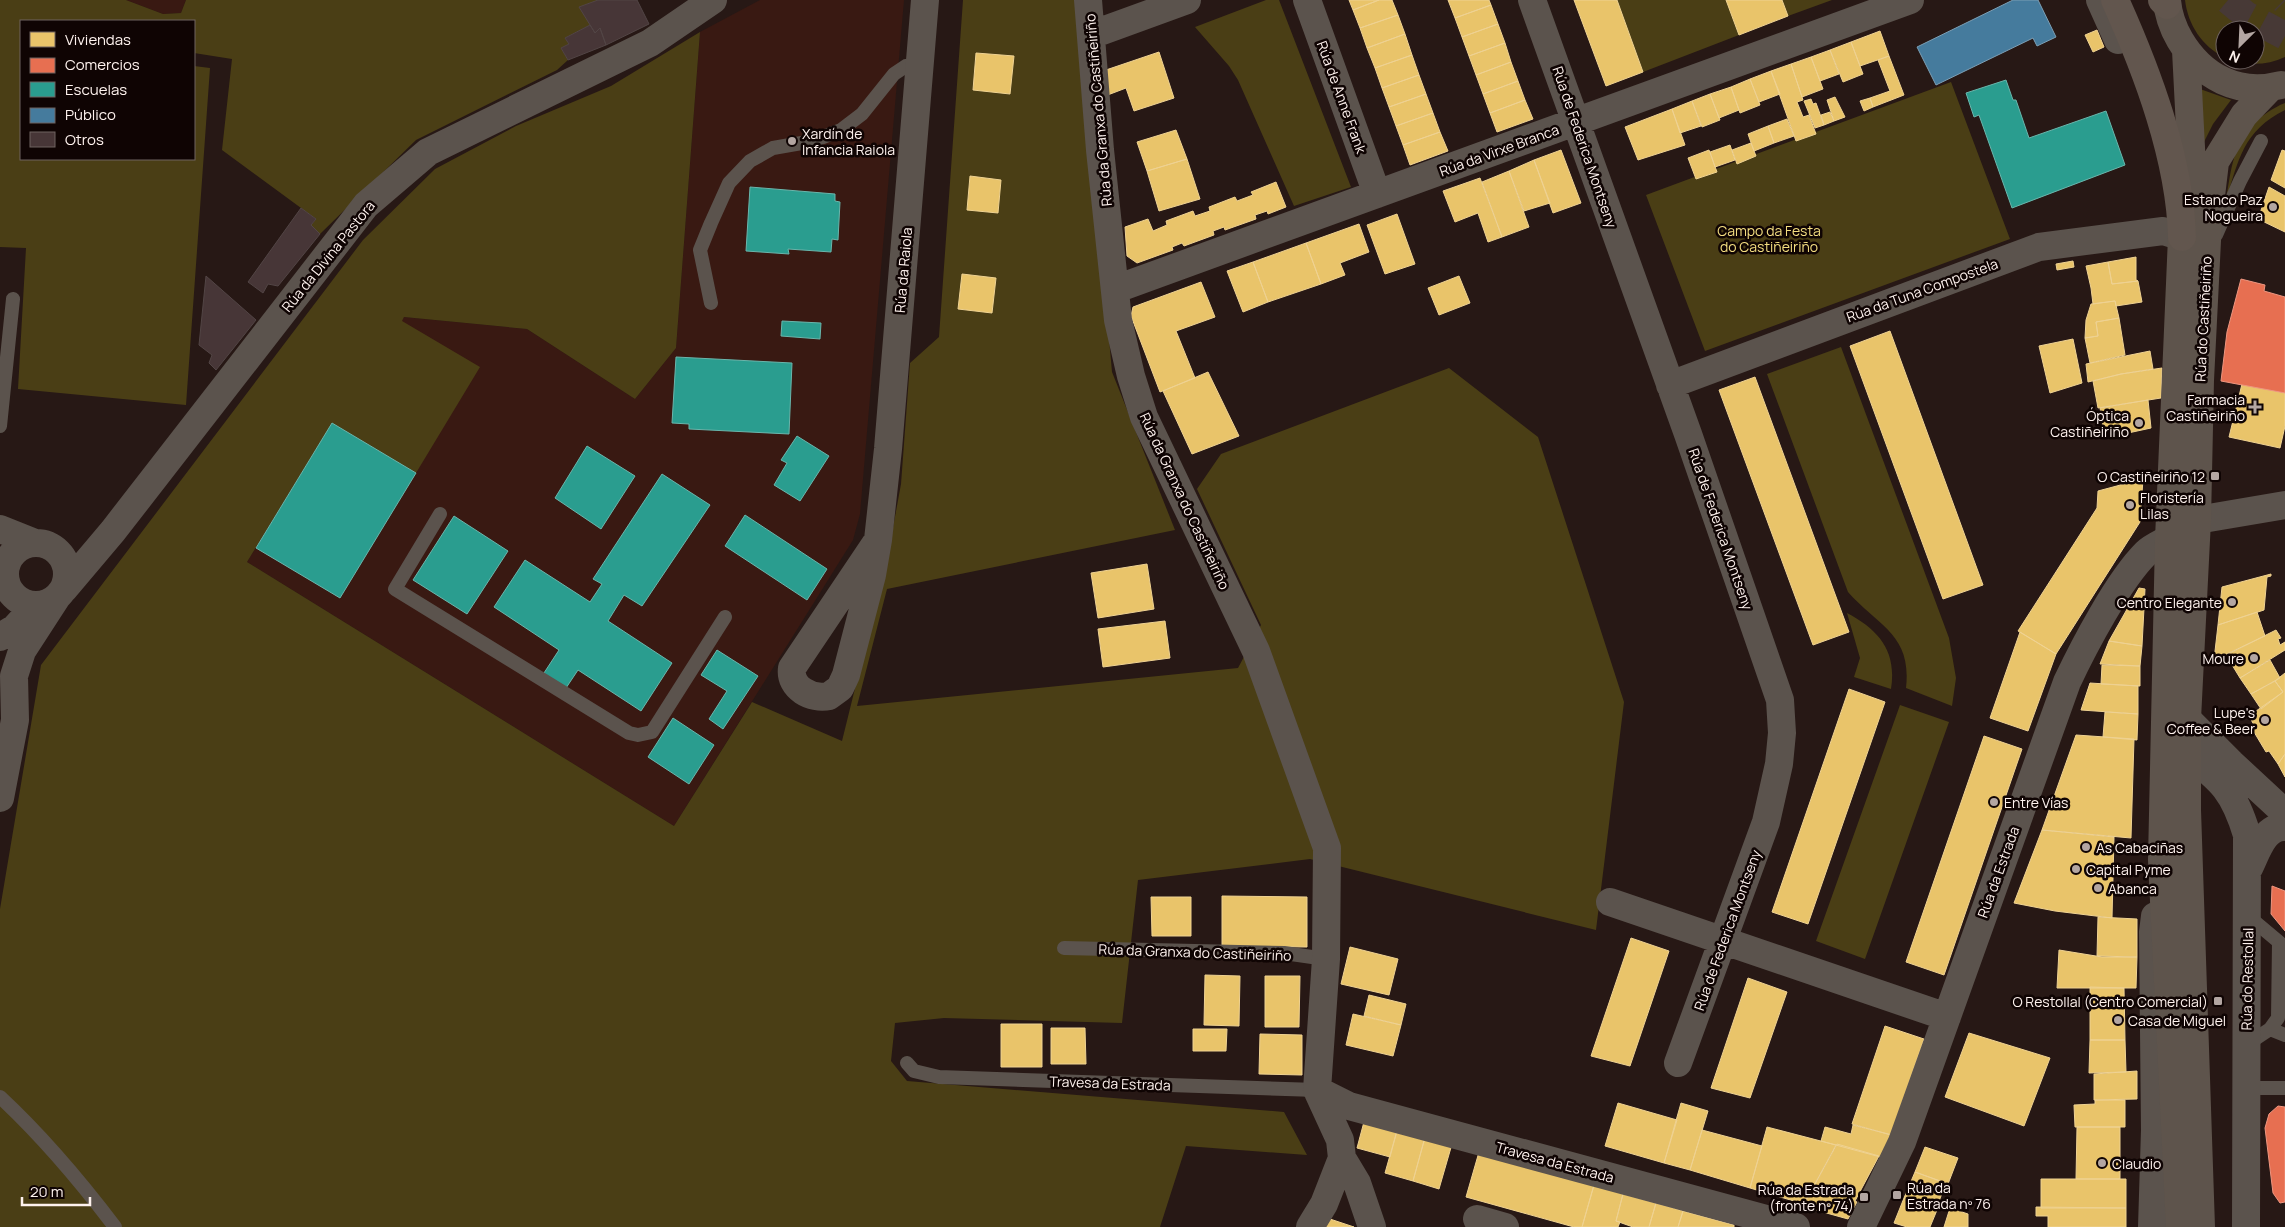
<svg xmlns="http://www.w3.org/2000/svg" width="2285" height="1227" viewBox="0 0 2285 1227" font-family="Manrope,sans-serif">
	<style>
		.built { fill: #391912 }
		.green { fill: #4a3e15 }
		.homes { fill: #e9c46a; stroke: #efd292 }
		.shops { fill: #e76f51; stroke: #ee9680 }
		.schools { fill: #2a9d8f; stroke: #6ab6ac }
		.public { fill: #457b9d; stroke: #7c9fb5 }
		.building { fill: #473637; stroke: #524545 }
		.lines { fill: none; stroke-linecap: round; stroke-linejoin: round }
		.trunk-tunnel { stroke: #473936; stroke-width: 28; stroke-dasharray: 28 14; stroke-linecap: butt }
		.service { stroke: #5b534d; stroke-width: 14 }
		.minor { stroke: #5b534d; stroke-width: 28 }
		.primary { stroke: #5e544c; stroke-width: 28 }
		.trunk { stroke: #62564e; stroke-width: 28 }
		.poi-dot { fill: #b3a6a2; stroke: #0f0403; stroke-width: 2 }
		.labels { text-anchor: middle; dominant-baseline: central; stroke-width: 5; stroke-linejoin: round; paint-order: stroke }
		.street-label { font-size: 14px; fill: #fef2ee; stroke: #0f0403 }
		.poi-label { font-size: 14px; fill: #fef2ee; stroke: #0f0403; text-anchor: start }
		.park-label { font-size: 14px; fill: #f4de81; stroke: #0f0403 }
	</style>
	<rect width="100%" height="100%" fill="#271815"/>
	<path class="built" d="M126 0H186L181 13 163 14Z
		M760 0H904L860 514 853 540 674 826 247 562 332 423 339 426 404 317 527 329 635 399 676 348 700 32Z"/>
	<path class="green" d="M0 0H126L163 14 181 13 186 0H598L590 25 565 38 569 44 561 48 568 60 557 70 416 140 320 234 311 225 316 219 222 150 232 59 194 53V21H21V159H194V66L210 68 186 405 18 389 26 248 0 247Z
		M963 0H1079L1112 372 1175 530 887 589 857 706 1238 668 1261 625 1197 489 1221 454 1449 368 1538 437 1624 702 1596 930 1310 859 1138 880 1122 1023 944 1018 895 1023 891 1061 907 1081 1284 1112 1307 1155 1186 1146 1160 1227H0V909L41 665 363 240 435 169 516 126 611 86 700 32 676 348 635 399 527 329 404 317 402 321 480 367 416 473 332 423 247 562 674 826 752 702 842 741 888 555 901 484 910 363 939 337Z
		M1266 0H1279L1351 187 1294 206 1238 80 1229 66 1195 27Z
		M1617 0H1726L1739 35 1643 72Z
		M1782 0H1832L1788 16Z
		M2185 0H2285V57C2268 65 2249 66 2231 60H2255V30H2225V58C2202 46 2188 25 2185 0Z
		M1951 82 2010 239 1705 351 1646 195Z
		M2200 89 2231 100 2213 124 2199 152Z
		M2285 103V110C2243 131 2239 159 2226 200 2232 164 2234 134 2268 112 2273 109 2279 105 2285 103Z
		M1841 347 1949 638 1956 678 1952 706 1906 688C1912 634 1878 626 1848 592L1767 374Z
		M1847 613C1879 630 1897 651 1891 689L1854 677 1860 658Z
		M1900 705 1949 722 1865 959 1816 941Z"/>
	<path class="homes" d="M1349 0H1379L1353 10Z
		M1379 0H1392L1398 15 1360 28 1353 10Z
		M1448 0H1489L1491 5 1455 18Z
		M1574 0H1617L1643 72 1606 86Z
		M1726 0H1782L1788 16 1739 35Z
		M1491 5 1498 24 1462 37 1455 18Z
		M1398 15 1405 34 1367 48 1360 28Z
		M1498 24 1505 43 1469 56 1462 37Z
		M2097 30 2104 47 2093 52 2085 35Z
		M1880 31 1889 56 1860 66 1851 42Z
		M1405 34 1412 55 1375 68 1367 48Z
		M1851 42 1863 74 1843 82 1830 50Z
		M1505 43 1511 62 1476 75 1469 56Z
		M1830 50 1839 74 1820 81 1811 57Z
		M1159 52 1174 98 1134 111 1126 88 1105 96 1100 72Z
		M976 53 1014 56 1010 94 973 90Z
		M1412 55 1419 75 1382 88 1375 68Z
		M1889 56 1904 95 1873 107 1870 98 1890 91 1878 60Z
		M1811 57 1823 89 1802 97 1791 64Z
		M1511 62 1518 81 1483 94 1476 75Z
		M1791 64 1803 100 1797 102 1803 117 1809 115 1816 134 1796 141 1771 71Z
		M1771 71 1780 94 1759 102 1750 79Z
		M1419 75 1426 94 1389 107 1382 88Z
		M1750 79 1760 105 1740 113 1731 87Z
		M1518 81 1525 100 1490 113 1483 94Z
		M1731 87 1739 110 1719 118 1710 94Z
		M1426 94 1433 113 1396 126 1389 107Z
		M1710 94 1720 120 1702 127 1692 101Z
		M1835 97 1845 117 1834 121 1827 100Z
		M1870 98 1873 107 1864 111 1860 101Z
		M1811 99 1813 104 1816 103 1824 125 1815 128 1804 101Z
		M1525 100 1533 119 1497 132 1490 113Z
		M1692 101 1701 126 1680 133 1672 109Z
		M1672 109 1685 145 1638 160 1625 127Z
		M1830 112 1834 121 1824 125 1821 115Z
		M1433 113 1440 132 1403 145 1396 126Z
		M1787 119 1794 136 1774 143 1768 126Z
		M1768 126 1774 143 1754 151 1748 134Z
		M1176 130 1187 159 1147 171 1137 142Z
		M1440 132 1448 151 1410 165 1403 145Z
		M1751 143 1756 156 1737 164 1732 150Z
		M1730 145 1735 160 1715 167 1710 152Z
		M1561 150 1581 203 1553 213 1534 160Z
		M1709 150 1717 172 1696 179 1688 158Z
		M2282 150 2285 151V188L2271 180Z
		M1187 159 1200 199 1159 211 1147 171Z
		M1534 160 1550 203 1524 211 1509 171Z
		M1509 171 1529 227 1502 237 1482 182Z
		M970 176 1001 180 998 213 967 210Z
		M1480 178 1502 237 1488 242 1478 213 1455 222 1443 191Z
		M1276 182 1286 207 1268 214 1267 211 1255 215 1256 219 1225 230 1224 227 1213 231 1214 235 1184 246 1182 243 1172 247 1173 250 1137 263 1127 256 1125 227 1148 219 1153 231 1167 225 1166 221 1193 211 1195 216 1210 211 1209 207 1235 197 1237 201 1253 195 1251 192Z
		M2269 187 2285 196V232L2258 219Z
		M1397 214 1415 264 1385 274 1367 225Z
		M1359 224 1369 252 1340 263 1345 275 1321 284 1306 243Z
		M1306 243 1321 284 1268 302 1253 262Z
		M2136 257V280L2138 281 2112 284 2108 262Z
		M2073 261 2074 267 2057 270 2056 264Z
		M1253 262 1268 302 1243 312 1227 271Z
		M2108 262 2112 284 2138 281 2142 302 2116 306 2115 301 2093 304 2091 288 2086 266Z
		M962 274 996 278 992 313 958 309Z
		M1459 276 1470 303 1439 315 1428 288Z
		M1201 282 1215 317 1176 331 1195 378 1160 392 1131 316 1133 307Z
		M2115 301 2119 318 2096 322 2098 336 2085 338 2086 320 2091 304Z
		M2119 318 2125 355 2090 363 2085 338 2098 336 2096 322Z
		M1890 331 1983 585 1943 599 1850 346Z
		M2073 339 2082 383 2050 393 2039 346Z
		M2150 351 2153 369 2121 374 2088 382 2086 364Z
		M2162 368 2161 398 2098 408 2093 381 2121 374Z
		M1208 372 1239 436 1192 454 1163 391Z
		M1755 377 1849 632 1813 645 1719 390Z
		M2242 384 2285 393V426L2280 448 2229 437Z
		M2148 400 2151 428 2105 438 2100 408Z
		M2143 479 2140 522 2056 654 2018 631 2097 508 2098 491Z
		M1147 564 1154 609 1098 618 1091 573Z
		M2271 574V576L2267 577 2264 610 2218 625 2222 587Z
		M2139 588 2145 589 2142 646 2109 641Z
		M2257 612 2265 636 2214 660 2218 625Z
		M1165 621 1170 658 1103 667 1098 629Z
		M2276 630 2281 638 2278 639 2280 645 2285 642V650L2240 678 2226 655Z
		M2020 632 2056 654 2028 731 1990 718Z
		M2109 641 2142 646 2140 666 2100 664Z
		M2270 660 2280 678 2251 694 2240 678Z
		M2102 665 2140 666V686L2101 684Z
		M2285 673V754L2278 764 2269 751 2266 752 2251 727 2254 725 2249 716 2283 692 2275 681Z
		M2275 681 2283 692 2261 709 2251 694Z
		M2090 683 2138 686V714L2081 710Z
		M1849 689 1885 702 1808 924 1772 912Z
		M2105 712 2138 714 2137 740 2103 737Z
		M2076 735 2134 739 2131 838 2042 830Z
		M1984 736 2022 749 1944 975 1906 962Z
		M2285 754V777L2278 764Z
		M2042 830 2114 837 2112 918 2055 911 2014 903Z
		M1222 896 1307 897V947L1222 946Z
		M1151 897H1191V936H1152Z
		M2098 917 2137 919V957L2097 956Z
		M1631 938 1669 951 1630 1066 1591 1056Z
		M1350 947 1398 959 1389 995 1341 984Z
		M2059 950 2102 957H2137L2136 988H2057Z
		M1205 975 1240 976 1239 1026 1204 1025Z
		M1265 976H1300L1299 1027H1265Z
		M1748 978 1787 992 1750 1098 1711 1088Z
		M2090 987 2124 988 2125 1040H2090Z
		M1369 995 1406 1004 1401 1025 1364 1016Z
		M1353 1014 1401 1025 1393 1056 1346 1045Z
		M1001 1024H1042V1067H1001Z
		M1885 1026 1924 1039 1891 1135 1852 1124Z
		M1051 1028H1085L1086 1064H1051Z
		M1193 1029H1227L1226 1051H1193Z
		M1969 1033 2050 1058 2024 1126 1945 1097Z
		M1260 1034 1302 1035V1075L1259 1074Z
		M2090 1040H2125L2126 1072 2089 1073Z
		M2137 1071V1099L2094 1100V1074Z
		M2095 1100H2125V1127H2075L2074 1105 2095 1104Z
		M1618 1103 1677 1120 1664 1163 1605 1146Z
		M1681 1103 1708 1111 1690 1170 1664 1163Z
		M1365 1118 1398 1127 1390 1157 1357 1148Z
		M1853 1125 1892 1135 1884 1158 1821 1141 1825 1127 1851 1134Z
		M1398 1127 1426 1134 1413 1181 1385 1173Z
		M1767 1127 1836 1145 1804 1204 1750 1188Z
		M2077 1127H2120V1179H2076Z
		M1702 1130 1762 1146 1750 1188 1690 1170Z
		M1425 1137 1452 1144 1439 1189 1413 1181Z
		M1837 1144 1879 1156 1855 1201 1857 1202 1848 1219 1805 1207 1804 1204Z
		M1925 1147 1958 1158 1948 1184 1915 1172Z
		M1479 1152 1594 1185 1582 1227H1574L1466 1197Z
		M1915 1172 1946 1183 1936 1209 1904 1198Z
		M2041 1179H2126V1208H2041Z
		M1594 1185 1623 1194 1616 1221 1620 1222 1618 1227H1582Z
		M1623 1194 1656 1203 1649 1227H1633L1616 1221Z
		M1904 1198 1937 1210 1930 1227H1907L1894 1223Z
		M1656 1203 1683 1211 1678 1227H1649Z
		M2036 1207 2126 1208V1227H2048V1216H2036Z
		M1950 1208 1968 1214V1227H1944Z
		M1683 1211 1734 1225V1227H1678Z
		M1321 1216 1354 1227H1317Z"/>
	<path class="shops" d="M2241 279 2265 285 2264 291 2285 297V393L2221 381 2227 332Z
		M2272 886 2285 891V931L2271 914Z
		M2278 1106 2285 1107V1202L2280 1203 2273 1193 2265 1128 2269 1114Z"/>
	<path class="schools" d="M2006 80 2013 100H2016L2029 138 2106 111 2125 165 2012 208 1979 115 1974 117 1966 93Z
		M750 187 835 194V201L840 202 838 240 832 239 831 252 788 249 789 254 746 251Z
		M782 321 821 323 820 339 781 336Z
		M676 357 792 363 789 434 689 429V424L672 423Z
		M332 423 416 473 340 598 256 548Z
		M797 436 829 456 800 501 774 485 787 463 781 460Z
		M587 446 635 476 601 529 555 498Z
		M662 474 710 505 642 606 624 595 608 621 672 663 641 711 578 670 564 691 542 676 559 650 494 607 525 560 590 602 602 584 593 579Z
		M745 515 827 569 807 600 725 546Z
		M454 516 508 551 467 614 413 580Z
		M717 650 758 676 723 729 709 719 727 691 701 675Z
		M673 718 714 745 689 784 648 757Z"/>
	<path class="public" d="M2013 0H2038L2056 37 2037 46 2033 38 1936 85 1917 47Z"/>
	<path class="building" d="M598 0H637L649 24 606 45 600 28 595 33 579 7Z
		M590 25 595 33 600 28 606 45 568 60 561 48 569 44 565 38Z
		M301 208 316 219 311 225 320 234 278 286 268 284 263 293 248 282Z
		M206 276 256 320 216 370 209 363 212 355 199 345Z"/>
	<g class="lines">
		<path class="trunk-tunnel" d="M2228 0 2246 15 2285 36
			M2284 0 2285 1"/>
		<path class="service" d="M2216 235 2240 181 2261 141
			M711 303 700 250 711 223 729 183 750 161 773 148 813 141 841 130 862 114 894 74 906 66 920 65
			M0 426 13 299
			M440 514 395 589 629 733 638 735 652 732 725 617
			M1064 948 1284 953 1326 959
			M2270 1029 2285 1035
			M2246 1045 2270 1029 2278 1018 2279 942 2248 916
			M907 1063 914 1071 939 1077 1317 1090
			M2245 1088H2285
			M0 1097C43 1137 80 1181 115 1227"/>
		<path class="minor" d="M1088 0 1100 150 1118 320 1131 376 1144 417 1256 651 1327 848 1326 959 1317 1090 1340 1140 1342 1158 1357 1183 1372 1227
			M1307 0 1377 194
			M1532 0 1688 434 1780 700 1782 733 1779 764 1766 822 1678 1063
			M2100 0 2118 40
			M1091 35 1187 0
			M1116 289 1910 0
			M1670 385 2039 247 2163 231 2182 237
			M2197 520 2285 505
			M0 529 35 543
			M878 540 792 668C789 688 812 700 829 696L840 688 846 675 872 575 878 540 888 449 925 0
			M5 574a31 31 0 1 1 62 0a31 31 0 1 1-62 0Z
			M64 589 113 531 366 205 428 152 650 43 713 0
			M0 637 15 628 36 605
			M2187 719 2231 763 2285 813
			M2187 753C2222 781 2234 791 2247 835L2246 1227
			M0 798 15 720 14 676 22 651 57 597
			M2249 868C2257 852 2264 826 2285 827
			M1610 902 1947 1017
			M1317 1090 1349 1106 1796 1227
			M1477 1219 1505 1227
			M1310 1227 1324 1204 1342 1158
			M1861 1227 1902 1142 2067 682C2084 646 2118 581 2146 553 2152 547 2162 543 2169 539
			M2152 1227 2155 1130 2153 932 2155 916"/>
		<path class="primary" d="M2167 0C2168 14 2173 28 2180 40 2202 77 2238 96 2281 85
			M2180 1227 2162 860 2169 539 2182 237 2192 167 2186 50
			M2201 1227 2187 810V719L2197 520 2200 380 2208 221 2215 162 2244 115 2270 88"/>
		<path class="trunk" d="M2115 0C2147 71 2180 158 2182 237
			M2162 0 2167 5"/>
	</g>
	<g class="poi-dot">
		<circle cx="792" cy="141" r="5"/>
		<circle cx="2273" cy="207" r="5"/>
		<path d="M2252.5 399.5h5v5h5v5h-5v5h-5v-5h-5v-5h5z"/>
		<circle cx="2139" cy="423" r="5"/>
		<rect x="2210" y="471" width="10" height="10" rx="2.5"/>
		<circle cx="2130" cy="505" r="5"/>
		<circle cx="2232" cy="602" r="5"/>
		<circle cx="2254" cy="658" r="5"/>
		<circle cx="2265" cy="720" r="5"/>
		<circle cx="1994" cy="802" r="5"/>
		<circle cx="2086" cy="847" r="5"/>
		<circle cx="2076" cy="869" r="5"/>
		<circle cx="2098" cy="888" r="5"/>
		<rect x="2213" y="996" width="10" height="10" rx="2.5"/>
		<circle cx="2118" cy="1020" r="5"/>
		<circle cx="2102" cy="1163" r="5"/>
		<rect x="1892" y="1190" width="10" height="10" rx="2.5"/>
		<rect x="1859" y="1192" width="10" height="10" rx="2.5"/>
	</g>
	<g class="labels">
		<g class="street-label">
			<text transform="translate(1342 97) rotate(70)">Rúa de Anne Frank</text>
			<text transform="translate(1098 110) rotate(-95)">Rúa da Granxa do Castiñeiriño</text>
			<text transform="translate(1585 147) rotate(71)">Rúa de Federica Montseny</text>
			<text transform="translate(1499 150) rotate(-20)">Rúa da Virxe Branca</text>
			<text transform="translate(328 256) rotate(-51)">Rúa da Divina Pastora</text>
			<text transform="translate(903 270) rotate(-85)">Rúa da Raiola</text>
			<text transform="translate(1922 290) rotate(-20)">Rúa da Tuna Compostela</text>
			<text transform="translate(2203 319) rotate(-87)">Rúa do Castiñeiriño</text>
			<text transform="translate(1185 501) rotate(65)">Rúa da Granxa do Castiñeiriño</text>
			<text transform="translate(1721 529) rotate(71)">Rúa de Federica Montseny</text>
			<text transform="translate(1998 872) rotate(-70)">Rúa da Estrada</text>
			<text transform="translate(1727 930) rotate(-70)">Rúa de Federica Montseny</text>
			<text transform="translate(1195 952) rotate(2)">Rúa da Granxa do Castiñeiriño</text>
			<text transform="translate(2247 979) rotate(-89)">Rúa do Restollal</text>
			<text transform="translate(1110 1083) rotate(2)">Travesa da Estrada</text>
			<text transform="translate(1555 1162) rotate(15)">Travesa da Estrada</text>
		</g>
		<g class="poi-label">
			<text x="802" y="133">Xardín de<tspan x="802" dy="16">Infancia Raiola</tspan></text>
			<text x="2263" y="199" text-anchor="end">Estanco Paz<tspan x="2263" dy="16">Nogueira</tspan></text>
			<text x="2245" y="399" text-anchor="end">Farmacia<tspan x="2245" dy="16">Castiñeiriño</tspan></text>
			<text x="2129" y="415" text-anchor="end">Óptica<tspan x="2129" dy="16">Castiñeiriño</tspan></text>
			<text x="2205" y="476" text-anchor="end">O Castiñeiriño 12</text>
			<text x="2140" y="497">Floristería<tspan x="2140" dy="16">Lilas</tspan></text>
			<text x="2222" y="602" text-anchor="end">Centro Elegante</text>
			<text x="2244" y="658" text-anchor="end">Moure</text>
			<text x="2255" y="712" text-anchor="end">Lupe's<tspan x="2255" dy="16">Coffee &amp; Beer</tspan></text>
			<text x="2004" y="802">Entre Vías</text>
			<text x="2096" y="847">As Cabaciñas</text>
			<text x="2086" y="869">Capital Pyme</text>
			<text x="2108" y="888">Abanca</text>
			<text x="2208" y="1001" text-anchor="end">O Restollal (Centro Comercial)</text>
			<text x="2128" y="1020">Casa de Miguel</text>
			<text x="2112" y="1163">Claudio</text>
			<text x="1907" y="1187">Rúa da<tspan x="1907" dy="16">Estrada nº 76</tspan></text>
			<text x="1854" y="1189" text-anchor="end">Rúa da Estrada<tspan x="1854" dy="16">(fronte nº 74)</tspan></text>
		</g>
		<g class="park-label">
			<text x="1769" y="230">Campo da Festa<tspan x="1769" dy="16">do Castiñeiriño</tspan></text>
		</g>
	</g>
	<rect x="20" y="20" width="175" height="140" fill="#0f0403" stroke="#6f6361"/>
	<rect x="30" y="32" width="25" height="15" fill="#e9c46a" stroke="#6f6361"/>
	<text x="65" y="45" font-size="15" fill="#fef2ee">Viviendas</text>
	<rect x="30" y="58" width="25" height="15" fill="#e76f51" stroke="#6f6361"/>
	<text x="65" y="70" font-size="15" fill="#fef2ee">Comercios</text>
	<rect x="30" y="82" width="25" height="15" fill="#2a9d8f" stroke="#6f6361"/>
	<text x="65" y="95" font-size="15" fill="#fef2ee">Escuelas</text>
	<rect x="30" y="108" width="25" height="15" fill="#457b9d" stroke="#6f6361"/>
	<text x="65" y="120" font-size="15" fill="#fef2ee">Público</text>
	<rect x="30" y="132" width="25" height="15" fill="#473637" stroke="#6f6361"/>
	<text x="65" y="145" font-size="15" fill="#fef2ee">Otros</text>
	<g transform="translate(2240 45) rotate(204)"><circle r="24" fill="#0f0403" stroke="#6f6361"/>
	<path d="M0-4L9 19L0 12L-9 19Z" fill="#b3a6a2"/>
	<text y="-8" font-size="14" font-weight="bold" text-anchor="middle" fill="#fef2ee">N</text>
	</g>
	<path d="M22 1197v8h68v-8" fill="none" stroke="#fef2ee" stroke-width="2.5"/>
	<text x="30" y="1197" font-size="15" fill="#fef2ee" stroke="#0f0403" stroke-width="4" paint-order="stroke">20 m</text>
</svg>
